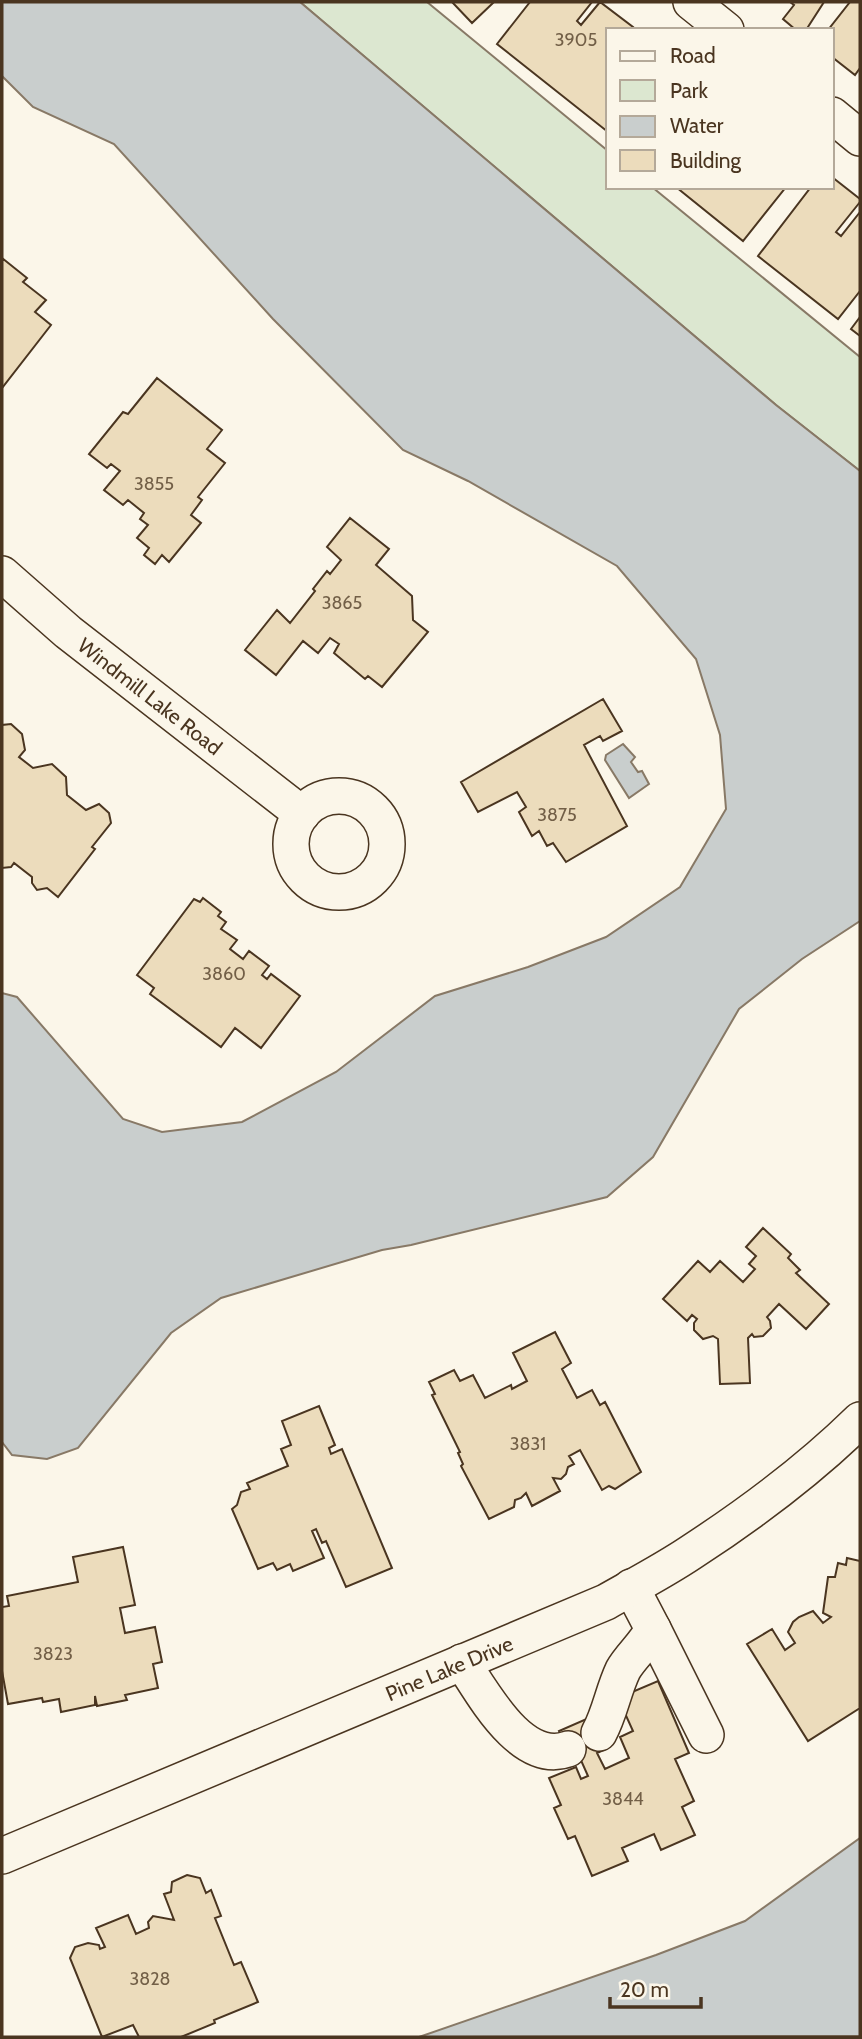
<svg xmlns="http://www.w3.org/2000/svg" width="862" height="2039" viewBox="0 0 862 2039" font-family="Cabin,sans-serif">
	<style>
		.green { fill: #dce7d0; stroke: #887966; stroke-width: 2 }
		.water { fill: #c9cecd; stroke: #887966; stroke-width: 2 }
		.building { fill: #ecdcbc; stroke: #4a3520; stroke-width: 2 }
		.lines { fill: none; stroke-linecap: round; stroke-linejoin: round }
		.minor-casing { stroke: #4a3520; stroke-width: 38 }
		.minor { stroke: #fbf6e9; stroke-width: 35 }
		.labels { text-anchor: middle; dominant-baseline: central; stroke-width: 5; stroke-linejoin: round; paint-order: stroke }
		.number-label { font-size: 18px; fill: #725f47 }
		.street-label { font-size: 21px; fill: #4a3520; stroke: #fbf6e9 }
	</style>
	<rect width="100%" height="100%" fill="#fbf6e9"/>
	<path class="green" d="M300 2H427L608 151V187H652L860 357V471L776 405Z"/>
	<path class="water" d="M2 2H300L776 405 860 471V921L802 959 739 1009 653 1157 607 1197 411 1245 382 1250 221 1298 171 1333 78 1448 47 1459 12 1455 2 1442V993L17 997 123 1119 162 1132 242 1122 336 1072 435 996 528 967 606 937 680 887 726 809 720 735 696 659 617 566 468 481 403 450 273 319 114 144 33 107 2 76Z
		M623 744 635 757 631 762 638 772 642 771 649 784 629 798 605 760 606 755Z
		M860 1838V2036L419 2037 656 1955 745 1921Z"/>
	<path class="building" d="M452 2H494L472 23Z
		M530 2H592L577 21 581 25 600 2 633 27 631 30H608V132L497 44Z
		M790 2H824L806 30H796L783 19 794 5Z
		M850 2H860V68L855 75 832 57V30H828Z
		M832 177 860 199V202L836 232 841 236 860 212V291L838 319 758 256 811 187H832Z
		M676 187H786L743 241Z
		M2 258 27 278 23 282 46 300 35 312 51 325 2 388Z
		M860 317V336L851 329Z
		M157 378 222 430 207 449 225 463 198 497 202 500 191 515 201 523 169 562 162 555 155 564 144 555 149 548 137 538 148 525 140 519 144 513 128 500 123 505 104 490 120 471 111 464 107 468 89 454 123 412 128 414Z
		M350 518 389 549 376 565 412 596 413 620 428 632 382 687 368 676 365 679 334 653 339 644 330 638 318 653 303 641 276 675 245 650 277 610 290 623 315 591 313 589 327 571 330 574 341 560 327 547Z
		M603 699 622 731 603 741 600 736 584 745 627 826 566 862 553 843 547 846 539 831 532 836 519 812 526 807 517 792 478 812 461 782Z
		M11 724 22 734 25 750 19 757 33 768 52 764 66 777 67 795 86 810 99 804 109 813 111 823 92 847 95 849 58 897 47 888 37 890 32 883V877L14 863 11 867 2 868V725Z
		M203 898 221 912 218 916 226 922 221 929 237 940 230 949 243 959 249 951 269 966 262 975 267 979 271 974 300 996 261 1048 235 1028 221 1047 150 994 154 988 137 975 194 899 200 902Z
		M763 1228 791 1254 788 1258 800 1270 796 1273 829 1304 806 1329 779 1304 767 1317 770 1321 771 1328 763 1336 754 1337 752 1334 748 1338 750 1383 720 1384 718 1339 713 1336 703 1339 694 1330V1323L697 1319 692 1315 687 1321 663 1299 698 1261 710 1272 720 1261 743 1282 755 1269 749 1264 756 1256 746 1247Z
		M555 1332 571 1363 562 1369 577 1398 592 1390 600 1405 605 1402 641 1472 615 1489 609 1486 602 1490 580 1450 569 1456 574 1464 568 1467 566 1474 561 1479 553 1478 560 1491 532 1506 526 1493 521 1498 515 1500 514 1507 489 1519 461 1466 463 1464 458 1453 460 1452 432 1395 435 1394 429 1382 454 1370 460 1381 473 1375 485 1398 511 1385 512 1389 527 1381 513 1353Z
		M319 1406 335 1445 329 1448 331 1454 342 1449 392 1568 346 1587 326 1541 322 1543 316 1529 312 1531 324 1558 293 1571 290 1564 277 1570 273 1563 258 1569 232 1509 237 1505 241 1492 250 1489 247 1483 288 1466 281 1449 291 1445 282 1421Z
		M123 1547 135 1605 120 1608 125 1633 155 1627 162 1662 153 1664 158 1688 125 1695 127 1700 97 1706 95 1696V1705L61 1712 59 1699 43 1702 42 1698 8 1704 2 1671V1607L9 1606 7 1596 78 1582 73 1557Z
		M847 1558 860 1561V1708L808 1741 747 1644 772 1629 785 1650 795 1643 788 1632 793 1622 799 1617 813 1611 823 1623 831 1617 823 1613 828 1577H835L838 1563 846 1565Z
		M658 1681 689 1753 675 1759 694 1801 682 1807 695 1835 661 1850 654 1834 622 1848 628 1861 592 1876 575 1836 568 1839 554 1808 561 1805 549 1778 576 1767 581 1779 588 1776 580 1758 573 1761 559 1731 591 1717 606 1749 597 1753 605 1769 629 1758 620 1737 633 1731 618 1698Z
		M187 1875 200 1878 206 1893 211 1890 221 1916 215 1918 234 1965 241 1962 258 2002 214 2020 215 2023 181 2037H139L133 2025 102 2037 70 1958 75 1947 88 1943 99 1945 100 1949 105 1947 96 1928 128 1915 136 1934 149 1928 148 1922 153 1916 174 1920 164 1894 171 1892 172 1882Z"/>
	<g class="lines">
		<defs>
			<g id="minor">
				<path d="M691 2 726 30"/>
				<path d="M832 115 860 138"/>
				<path id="s1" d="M2 574 68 632 302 814"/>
				<circle cx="339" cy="844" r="48"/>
				<path d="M653 1629 706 1735"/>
				<path d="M462 1662C483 1693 521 1766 568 1749"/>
				<path d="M599 1733C610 1713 613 1691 623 1670 630 1657 645 1645 653 1629L631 1587"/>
				<path id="s2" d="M2 1856 606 1602C634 1586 663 1571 690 1553 750 1514 809 1470 860 1420"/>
			</g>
		</defs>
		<use href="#minor" class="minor-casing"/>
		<use href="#minor" class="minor"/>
	</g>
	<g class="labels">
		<g class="number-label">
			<text x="576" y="40">3905</text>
			<text x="154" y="484">3855</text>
			<text x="342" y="603">3865</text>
			<text x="557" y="815">3875</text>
			<text x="224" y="974">3860</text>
			<text x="528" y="1444">3831</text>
			<text x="53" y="1654">3823</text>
			<text x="623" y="1799">3844</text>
			<text x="150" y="1979">3828</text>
		</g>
		<g class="street-label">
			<text stroke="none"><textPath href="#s1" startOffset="192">Windmill Lake Road</textPath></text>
			<text stroke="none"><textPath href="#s2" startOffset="485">Pine Lake Drive</textPath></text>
		</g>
	</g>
	<rect width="862" height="2039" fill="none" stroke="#4a3520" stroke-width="7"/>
	<rect x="606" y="28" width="228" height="161" fill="#fbf6e9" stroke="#b4a999" stroke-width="2"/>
	<rect x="620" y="51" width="35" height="10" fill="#fbf6e9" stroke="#b4a999" stroke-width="2"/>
	<text x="670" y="63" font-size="21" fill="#4a3520">Road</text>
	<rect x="620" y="80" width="35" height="21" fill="#dce7d0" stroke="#b4a999" stroke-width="2"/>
	<text x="670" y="98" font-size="21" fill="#4a3520">Park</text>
	<rect x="620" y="116" width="35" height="21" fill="#c9cecd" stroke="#b4a999" stroke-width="2"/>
	<text x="670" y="133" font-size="21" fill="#4a3520">Water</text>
	<rect x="620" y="150" width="35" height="21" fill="#ecdcbc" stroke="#b4a999" stroke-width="2"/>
	<text x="670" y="168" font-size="21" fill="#4a3520">Building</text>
	<path d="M610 1997v10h91v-10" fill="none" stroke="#4a3520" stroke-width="3.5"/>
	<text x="620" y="1997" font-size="21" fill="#4a3520" stroke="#fbf6e9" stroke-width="5" paint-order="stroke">20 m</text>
</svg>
